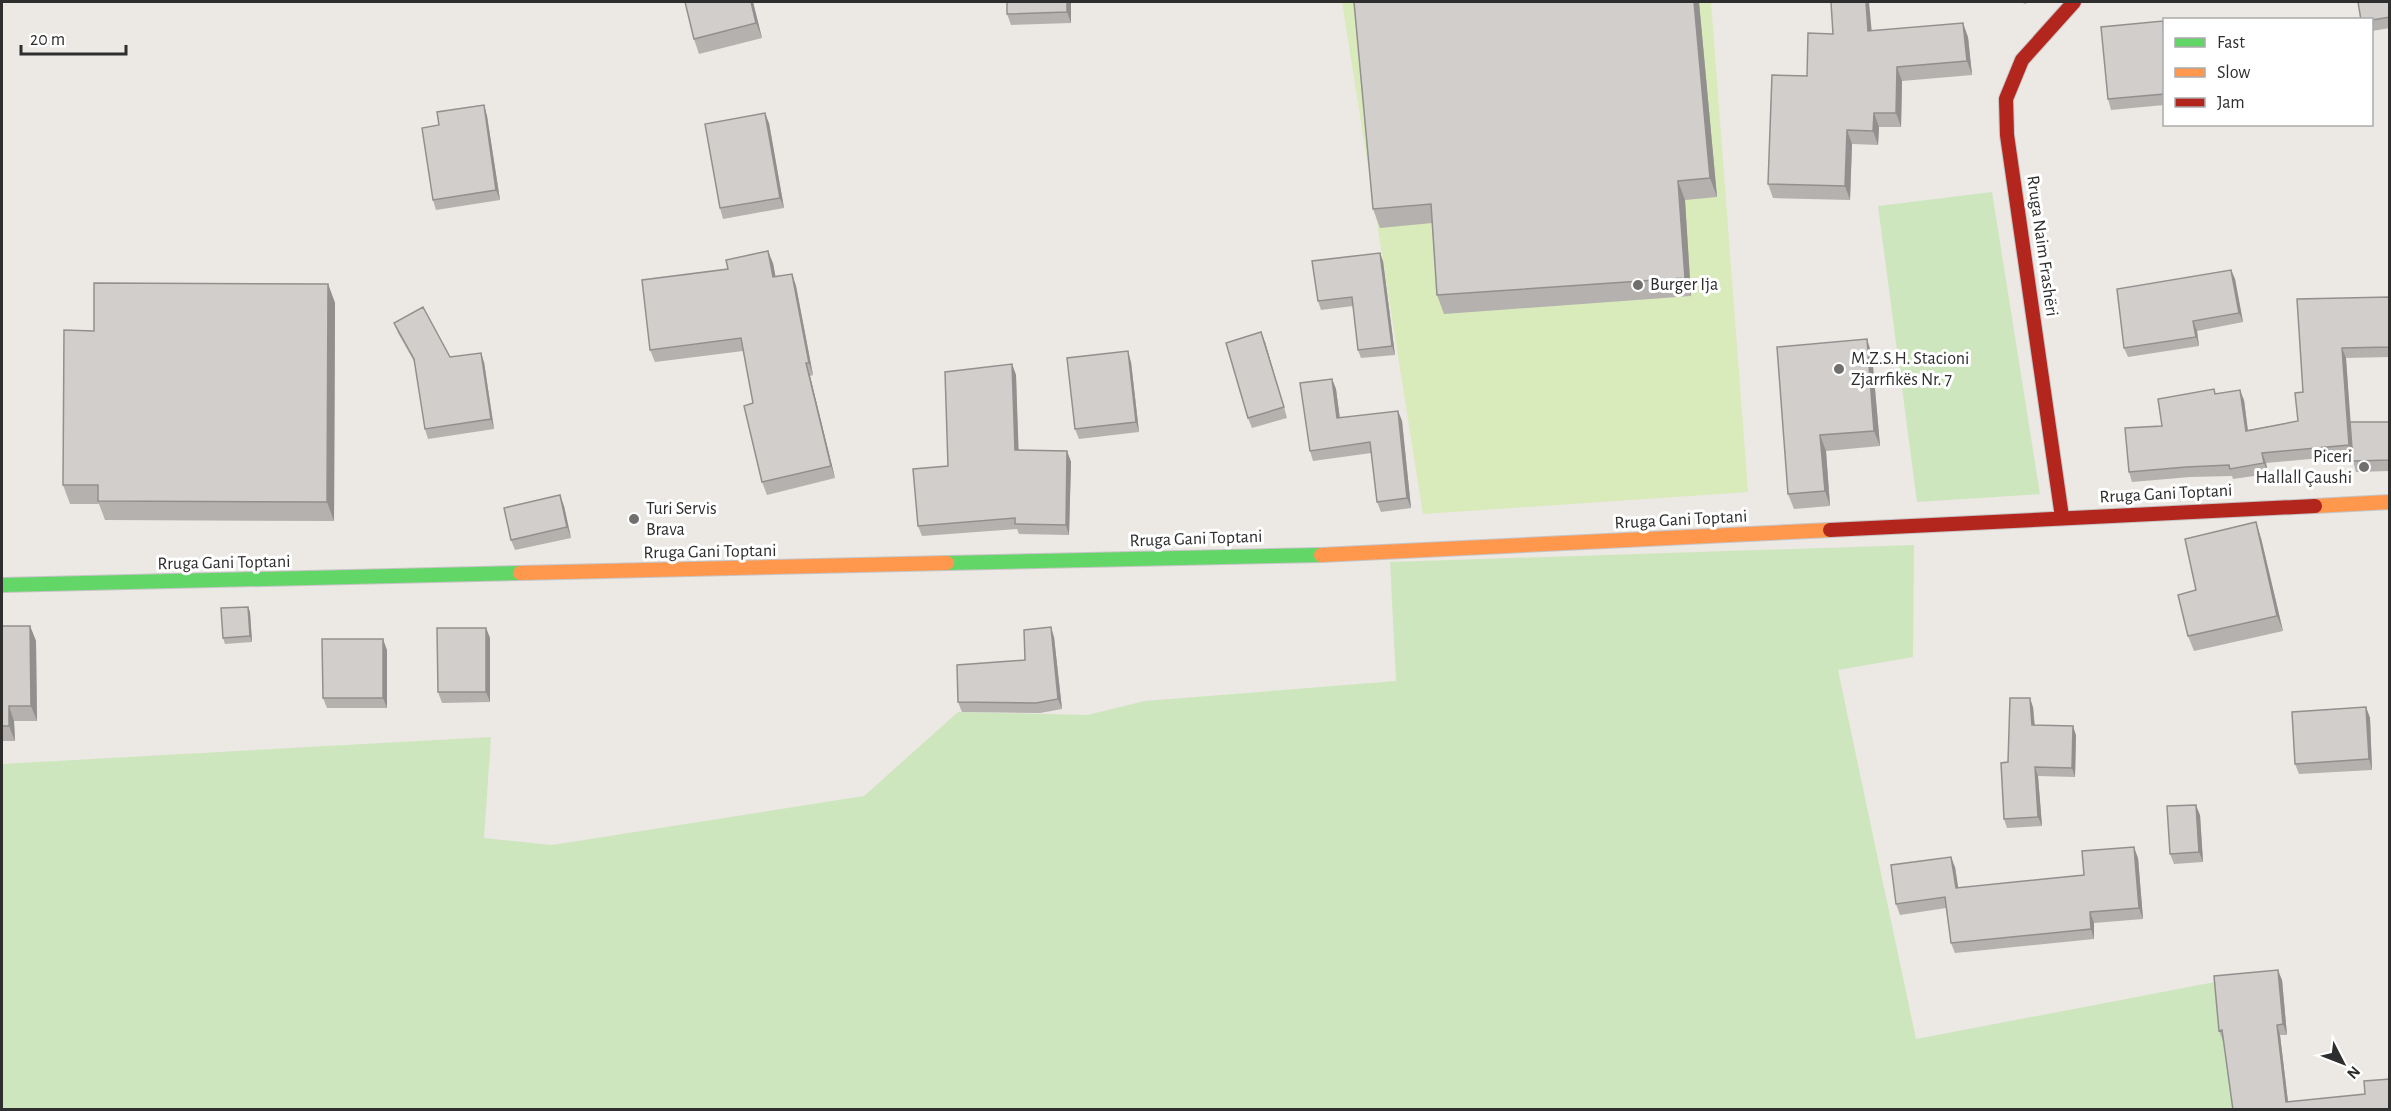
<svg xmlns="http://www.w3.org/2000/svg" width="2391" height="1111" viewBox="0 0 2391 1111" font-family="'Alegreya Sans',sans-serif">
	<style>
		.grass { fill: #cee6be }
		.pitch { fill: #d9eabb }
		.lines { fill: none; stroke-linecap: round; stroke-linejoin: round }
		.fast-casing { stroke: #c5c4c5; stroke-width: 16 }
		.slow-casing { stroke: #c5c4c5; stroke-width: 16 }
		.jam-casing { stroke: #c5c4c5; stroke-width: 16 }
		.fast { stroke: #63d668; stroke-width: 14 }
		.slow { stroke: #ff974d; stroke-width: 14 }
		.jam { stroke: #b3261e; stroke-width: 14 }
		.wall { fill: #b4b1af }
		.shaded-wall { fill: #92908e }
		.building { fill: #d1cecb; stroke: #92908e; stroke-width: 1.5 }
		.poi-dot { fill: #706f6e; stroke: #fff; stroke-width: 2 }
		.labels { text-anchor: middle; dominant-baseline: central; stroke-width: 6; stroke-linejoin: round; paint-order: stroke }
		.street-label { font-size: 18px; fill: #2e2e2e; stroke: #fff }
		.poi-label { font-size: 18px; fill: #2e2e2e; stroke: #fff; text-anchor: start }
	</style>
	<rect width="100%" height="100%" fill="#ece8e4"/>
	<path class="grass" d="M1992 192 2040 494 1917 502 1878 206Z
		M1914 545 1913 657 1838 670 1916 1039 2215 982 2241 1110H2V764L491 737 484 838 552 845 864 796 958 712 1087 715 1145 701 1396 681 1390 562Z"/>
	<path class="pitch" d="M1342 2H1711L1748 492 1423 514Z"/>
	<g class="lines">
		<defs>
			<path id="fast" d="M947 563 1321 555
				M2 585 520 573"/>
			<path id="slow" d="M2315 506 2390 502
				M1321 555 1830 530
				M520 573 947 563"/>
			<path id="jam" d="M2062 517 2007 135 2006 99 2022 60 2074 2
				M1830 530 2315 506"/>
		</defs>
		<use href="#fast" class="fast-casing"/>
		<use href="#slow" class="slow-casing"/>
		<use href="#jam" class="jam-casing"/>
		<use href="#fast" class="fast"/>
		<use href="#slow" class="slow"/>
		<use href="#jam" class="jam"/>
	</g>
	<path class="wall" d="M685 2H753L762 38 699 54 694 39Z
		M1071 2V23L1011 25 1007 14Z
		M1354 2H1699L1717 197 1685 200 1691 296 1444 314 1437 295 1432 223 1380 228 1373 209Z
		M2023 2H2031L2024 4Z
		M2390 2V28L2372 31V20Z
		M2163 21 2164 26V105L2111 110 2108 99Z
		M1872 30 1968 37 1972 75 1902 81 1901 127H1879L1878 145 1852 144 1850 200 1773 198 1768 184 1807 76 1833 34Z
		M484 105 487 116 500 200 436 210 433 200 439 125Z
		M769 123 784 208 723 219 720 208Z
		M1383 261 1395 355 1361 358 1358 350 1353 306 1321 310 1318 301Z
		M773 263 775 276 792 274 796 286 813 375 810 376 835 478 767 495 762 482 753 403 743 351 655 362 650 350Z
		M2231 270 2235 279 2243 322 2197 331 2199 346 2128 357 2124 348Z
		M328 284 335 303 334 521 105 520 99 504H70L63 485 94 331Z
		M2390 297V357L2346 358 2350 422H2390V471L2356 472 2353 461 2352 455 2266 463 2268 474 2233 479 2232 476 2190 477 2132 482 2129 472 2162 426 2216 394 2244 400 2248 430 2298 421 2303 392 2297 299Z
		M394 323 450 357 484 362 494 429 428 439 425 429 415 363 398 333Z
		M1265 342 1287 418 1252 428 1248 418Z
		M1777 347 1872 355 1880 446 1826 451 1830 506 1794 509 1788 494Z
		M1131 362 1139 432 1079 439 1075 429Z
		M1012 364 1016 375 1018 450 1067 451 1071 462 1069 535 1019 534 1017 529 922 536 918 526 948 466Z
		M1332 379 1336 389 1340 418 1398 411 1402 421 1411 508 1381 512 1377 502 1371 453 1313 461 1310 451Z
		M564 506 571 538 515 550 511 540Z
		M2261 538 2283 631 2194 651 2188 636 2196 590Z
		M248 607 250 612 252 642 225 644 223 638Z
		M2 626H30L36 641 37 721H14L15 741H2Z
		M486 628 490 638V702L442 703 438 692Z
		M1054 637 1062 709 1040 713 962 712 958 702 1025 660Z
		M387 650V708H327L323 698Z
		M2033 707 2035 725 2076 735 2075 777 2038 776 2042 826 2007 828 2004 819 2008 762Z
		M2366 707 2370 718 2372 770 2299 774 2295 764Z
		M2200 815 2203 862 2174 864 2170 854Z
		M2138 858 2143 919 2094 923V939L1955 953 1951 943 1946 908 1900 915 1896 904 1955 867 1958 888 2084 875Z
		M2282 980 2287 1035H2280L2288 1102 2390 1110H2233L2224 1041H2223L2219 1031Z"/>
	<path class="shaded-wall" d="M751 2H753L762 38 756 23Z
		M1067 2H1071V23L1067 12Z
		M1694 2H1699L1717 197 1710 178Z
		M1866 2H1869L1873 45 1868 31Z
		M1963 23 1968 37 1972 75 1967 61Z
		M1897 67 1902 81 1901 127 1896 113Z
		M484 105 487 116 500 200 496 190Z
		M765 113 769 123 784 208 780 198Z
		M1874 113 1879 127 1878 145 1873 131Z
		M1847 130 1852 144 1850 200 1845 186Z
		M1678 181 1685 200 1691 296 1685 278Z
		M768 251 773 263 778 289 773 277Z
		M1380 253 1383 261 1395 355 1392 346Z
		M2231 270 2235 279 2243 322 2239 313Z
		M792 274 796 286 813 375 809 363Z
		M328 284 335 303 334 521 327 502Z
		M2193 321 2197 331 2199 346 2196 337Z
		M1261 332 1265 342 1287 418 1284 407Z
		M1867 339 1872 355 1880 446 1874 431Z
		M2342 348 2346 358 2353 455 2349 445Z
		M1128 351 1131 362 1139 432 1136 422Z
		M481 353 484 362 494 429 491 419Z
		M806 363 810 376 835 478 831 466Z
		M1012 364 1016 375 1019 461 1015 450Z
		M1332 379 1336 389 1341 429 1337 418Z
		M2240 390 2244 400 2249 441 2246 431Z
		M1398 411 1402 421 1411 508 1407 498Z
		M1820 435 1826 451 1830 506 1825 491Z
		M1067 451 1071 462 1069 535 1066 525Z
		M2262 453 2266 463 2268 474 2264 463Z
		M560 495 564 506 571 538 567 527Z
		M2256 522 2261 538 2283 631 2277 616Z
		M248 607 250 612 252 642 250 636Z
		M30 626 36 641 37 721 31 706Z
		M1051 627 1054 637 1062 709 1058 699Z
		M486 628 490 638V702L486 692Z
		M383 639 387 650V708L383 698Z
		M2030 698 2033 707 2035 734 2032 725Z
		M9 706 14 721 15 741 9 726Z
		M2366 707 2370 718 2372 770 2369 759Z
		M2073 726 2076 735 2075 777 2072 768Z
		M2035 767 2038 776 2042 826 2038 817Z
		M2196 805 2200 815 2203 862 2199 852Z
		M2134 847 2138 858 2143 919 2139 908Z
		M1951 857 1955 867 1960 899 1956 888Z
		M2090 912 2094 923V939L2091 929Z
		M2278 970 2282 980 2287 1035 2283 1024Z
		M2277 1025 2280 1035 2289 1110 2286 1102Z"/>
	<path class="building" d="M685 2H751L756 23 694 39Z
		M1007 2H1067V12L1007 14Z
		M1354 2H1694L1710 178 1678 181 1685 278 1437 295 1431 204 1373 209Z
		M1831 2H1866L1868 31 1963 23 1967 61 1897 67 1896 113H1874L1873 131 1847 130 1845 186 1768 184 1772 75 1807 76 1808 33 1833 34Z
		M2358 2H2390V17L2372 20H2361Z
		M2163 21 2164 40V94L2108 99 2101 27Z
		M484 105 496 190 433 200 422 128 439 125 437 112Z
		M765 113 780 198 720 208 705 124Z
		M768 251 773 277 792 274 809 363H806L831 466 762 482 744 406 753 403 741 338 650 350 642 280 728 269 726 260Z
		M1380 253 1392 346 1358 350 1352 297 1318 301 1312 261Z
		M2231 270 2239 313 2193 321 2196 337 2124 348 2117 289Z
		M94 283 328 284 327 502 98 501V485H63L64 330 94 331Z
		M2390 297V347L2342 348 2349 445 2262 453 2264 463 2230 469 2229 465 2186 467 2129 472 2125 428 2162 426 2158 399 2214 389 2215 394 2240 390 2246 431 2298 421 2295 393 2303 392 2297 299Z
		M423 307 450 357 481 353 491 419 425 429 414 359 394 323Z
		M1261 332 1284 407 1248 418 1226 343Z
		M1867 339 1874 431 1820 435 1825 491 1788 494 1777 347Z
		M1128 351 1136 422 1075 429 1067 358Z
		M1012 364 1015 450 1067 451 1066 525 1015 524V518L918 526 913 469 948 466 945 372Z
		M1332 379 1337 418 1398 411 1407 498 1377 502 1370 442 1310 451 1300 383Z
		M2350 422H2390V460L2353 461Z
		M560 495 567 527 511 540 504 508Z
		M2256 522 2277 616 2188 636 2178 595 2196 590 2185 539Z
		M248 607 250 636 223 638 221 608Z
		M2 626H30L31 706H9V726H2Z
		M1051 627 1058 699 1036 703 958 702 957 665 1025 660 1024 630Z
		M437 628H486V692H438Z
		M322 639H383V698H323Z
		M2010 698H2030L2032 725 2073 726 2072 768 2035 767 2038 817 2004 819 2001 763 2008 762Z
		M2366 707 2369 759 2295 764 2292 712Z
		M2196 805 2199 852 2170 854 2167 806Z
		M2134 847 2139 908 2090 912 2091 929 1951 943 1945 897 1896 904 1891 865 1951 857 1956 888 2084 875 2082 851Z
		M2278 970 2283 1024 2277 1025 2286 1102 2365 1094 2364 1081 2390 1079V1110H2233L2222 1030 2219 1031 2214 976Z"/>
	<g class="poi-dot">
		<circle cx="1638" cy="285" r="6"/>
		<circle cx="1839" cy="369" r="6"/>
		<circle cx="2364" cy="467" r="6"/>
		<circle cx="634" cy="519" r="6"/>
	</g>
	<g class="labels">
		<g class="street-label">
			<text transform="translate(2042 246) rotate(82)">Rruga Naim Frashëri</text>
			<text transform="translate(2166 494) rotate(-3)">Rruga Gani Toptani</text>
			<text transform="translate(1681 520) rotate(-3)">Rruga Gani Toptani</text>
			<text transform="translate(1196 539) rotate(-2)">Rruga Gani Toptani</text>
			<text transform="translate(710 552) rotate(-1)">Rruga Gani Toptani</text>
			<text transform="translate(224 563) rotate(-1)">Rruga Gani Toptani</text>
		</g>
		<g class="poi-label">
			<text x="1650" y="285">Burger Ija</text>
			<text x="1851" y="359">M.Z.S.H. Stacioni<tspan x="1851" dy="21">Zjarrfikës Nr. 7</tspan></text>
			<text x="2352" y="457" text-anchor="end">Piceri<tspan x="2352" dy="21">Hallall Çaushi</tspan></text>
			<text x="646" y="509">Turi Servis<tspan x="646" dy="21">Brava</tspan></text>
		</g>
	</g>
	<rect width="2391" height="1111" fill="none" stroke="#2e2e2e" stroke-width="6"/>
	<rect x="2163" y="18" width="210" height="108" fill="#ffffff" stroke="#ababab" stroke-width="1.5"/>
	<rect x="2175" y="38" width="30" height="9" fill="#63d668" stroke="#ababab" stroke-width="1.5"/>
	<text x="2217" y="48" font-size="18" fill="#2e2e2e">Fast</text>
	<rect x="2175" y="68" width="30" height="9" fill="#ff974d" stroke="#ababab" stroke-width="1.5"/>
	<text x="2217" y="78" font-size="18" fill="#2e2e2e">Slow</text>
	<rect x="2175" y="98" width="30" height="9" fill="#b3261e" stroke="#ababab" stroke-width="1.5"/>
	<text x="2217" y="108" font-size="18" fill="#2e2e2e">Jam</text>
	<g transform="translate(2343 1063) rotate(132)" stroke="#ffffff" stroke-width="4.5" paint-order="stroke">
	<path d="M0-4.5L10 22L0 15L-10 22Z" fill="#2e2e2e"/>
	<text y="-9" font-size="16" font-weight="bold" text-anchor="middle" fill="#2e2e2e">N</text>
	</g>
	<path d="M21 45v9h105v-9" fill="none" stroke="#2e2e2e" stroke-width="3"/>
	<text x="30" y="45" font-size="18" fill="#2e2e2e" stroke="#ffffff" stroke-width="4.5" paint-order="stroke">20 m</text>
</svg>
